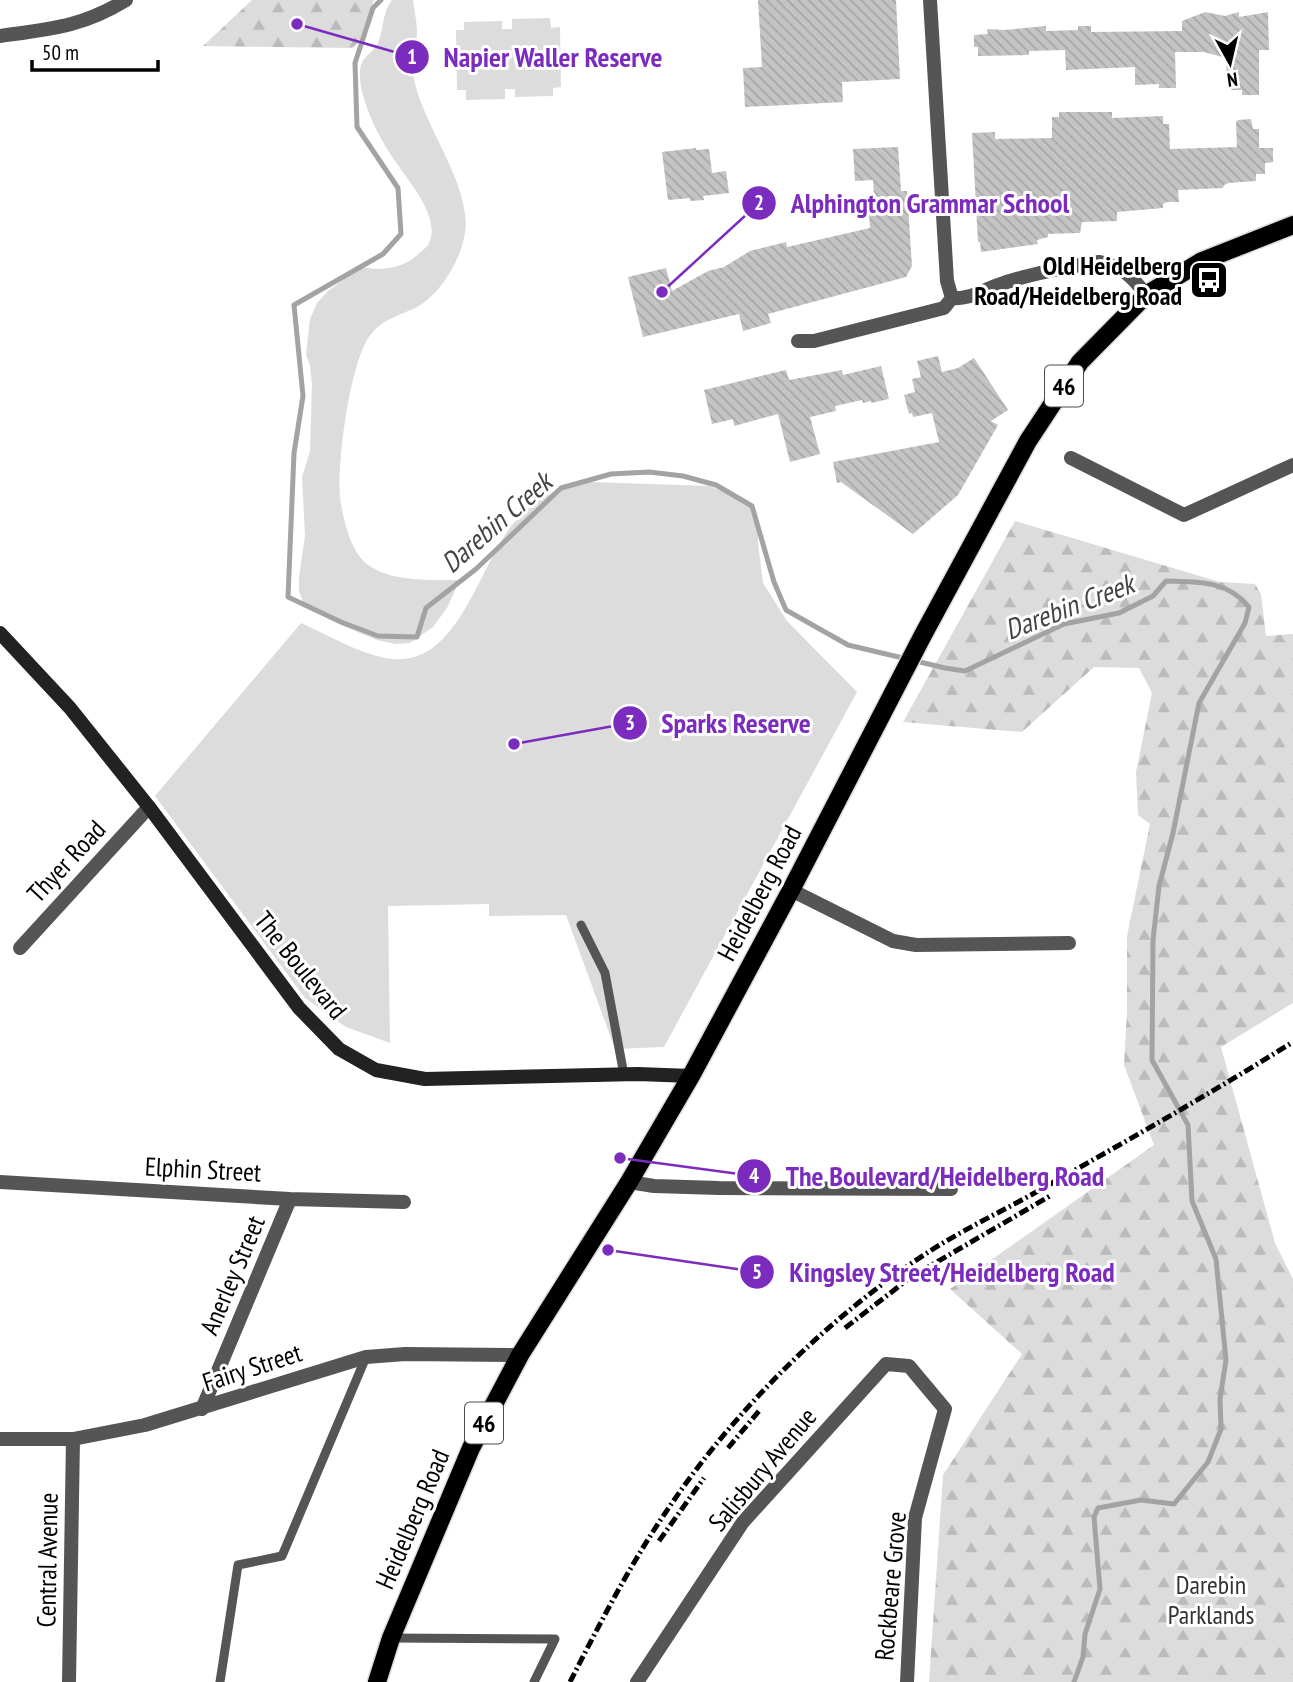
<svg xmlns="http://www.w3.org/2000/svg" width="1293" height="1682" viewBox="0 0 1293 1682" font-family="'PT Sans Narrow',sans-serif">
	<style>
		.green { fill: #dcdcdc }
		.forest { fill: url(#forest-firs) }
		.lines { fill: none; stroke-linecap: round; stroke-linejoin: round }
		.stream { stroke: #a3a3a3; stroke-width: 5 }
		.building { fill: url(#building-back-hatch) }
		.primary-casing { stroke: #dbdbdb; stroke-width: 21 }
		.lane { stroke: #555; stroke-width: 9 }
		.street { stroke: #555; stroke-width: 14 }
		.secondary { stroke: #222; stroke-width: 14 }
		.primary { stroke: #000; stroke-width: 18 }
		.rail { stroke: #000; stroke-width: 5; stroke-dasharray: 10 3.5 2 3.5; stroke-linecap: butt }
		.labels { text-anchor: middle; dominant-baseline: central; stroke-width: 6; stroke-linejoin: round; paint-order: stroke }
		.shield { fill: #fff; stroke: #4c4c4c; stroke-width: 2 }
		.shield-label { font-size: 24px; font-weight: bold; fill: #000 }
		.poi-label { font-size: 26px; font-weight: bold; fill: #000; stroke: #fff; text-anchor: end }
		.street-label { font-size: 26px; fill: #000; stroke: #fff }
		.park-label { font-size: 26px; fill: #333; stroke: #fff }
		.water-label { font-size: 28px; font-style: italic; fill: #444; stroke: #fff }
		.leader { fill: none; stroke: #7b2cbf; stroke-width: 2.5 }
		.callout-dot { fill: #7b2cbf; stroke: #fff; stroke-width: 2.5 }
		.mark-label { font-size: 21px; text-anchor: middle; font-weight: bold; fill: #fff }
		.callout-label { font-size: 28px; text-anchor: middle; font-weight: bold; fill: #7b2cbf; stroke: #fff; stroke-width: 6; stroke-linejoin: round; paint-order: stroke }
	</style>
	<defs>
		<pattern id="forest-firs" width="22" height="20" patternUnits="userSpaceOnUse" patternTransform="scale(1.75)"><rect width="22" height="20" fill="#dcdcdc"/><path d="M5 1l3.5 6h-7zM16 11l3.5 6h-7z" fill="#bbb"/></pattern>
		<pattern id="building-back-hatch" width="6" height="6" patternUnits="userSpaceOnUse" patternTransform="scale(1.75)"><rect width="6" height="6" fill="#c4c4c4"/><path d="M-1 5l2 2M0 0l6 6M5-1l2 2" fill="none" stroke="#a7a7a7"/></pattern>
	</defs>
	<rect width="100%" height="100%" fill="#fff"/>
	<path class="green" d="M392 0H413C414 10 417 21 417 32 417 45 411 60 413 74 421 125 472 183 465 233 461 259 441 294 417 307 402 315 384 318 372 333 350 357 337 464 340 497 342 514 349 544 360 557 380 583 431 580 460 580L447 608 433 627 410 643 395 644 377 640 343 626 309 609 303 602 299 591V577L305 536 302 477 310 451 312 385 310 365 306 355 310 319 317 303 328 291 361 267C379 271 402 269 416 256 419 253 425 249 428 245 444 218 404 176 391 155 378 136 366 110 361 87 360 80 359 72 361 65 363 57 373 52 377 45 385 29 381 14 392 0Z
		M550 18 551 28 560 27 561 87 553 88V96L515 97V89H505V99L466 100V90H457L456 30H464V22L502 21V29H512V19Z
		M589 482 709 486 740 497 753 508 758 521V543L763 583 787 621 857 692 664 1047 615 1049 566 915 489 916V904L388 906 390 1043 346 1027 305 998 155 796 301 623C328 635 356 652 385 658 461 673 478 559 519 517 540 496 560 486 589 482Z"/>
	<path class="forest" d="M252 0H374C366 18 369 36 352 48L203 46Z
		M1015 521 1220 582 1255 584 1261 594 1266 636 1293 634V1003L1221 1047 1275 1243 1293 1279V1682H929L943 1475 1022 1354 950 1289 1154 1145 1124 1065 1127 1011V936L1150 824 1138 815 1136 772 1152 693 1139 668 1094 667 1022 732 903 722Z"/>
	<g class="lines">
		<path class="stream" d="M381 0 373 8 355 63 357 127 398 188 401 234 383 254 294 305 303 396 294 453 288 597 341 622 378 636 417 637 426 608 476 569 561 488 611 474 649 472 683 476 716 485 752 506 774 582 786 610 848 645 945 668 965 671 1064 624 1119 613 1153 596 1166 581C1198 582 1227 580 1249 607L1245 623 1199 703 1173 833 1159 886 1153 940 1152 1060 1188 1125 1192 1201 1216 1259 1226 1360 1220 1399 1221 1429 1208 1462 1174 1504 1141 1500 1098 1508 1094 1517 1100 1589 1085 1634 1083 1657 1074 1682"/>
	</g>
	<path class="building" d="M758 0H896L900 79 842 82 843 102 745 107 743 68 762 67Z
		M1205 12 1225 16 1239 12V17L1268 12 1269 50H1259V95H1242V90H1231V80H1227L1226 58 1204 52H1175L1176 88H1159V84L1135 85V67L1066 70 1065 50 1029 51V55L978 56V47H974V35L988 34 987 29 1004 30 1046 26V31L1078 30V26H1091V32L1182 31V21Z
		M1059 112H1112V118L1163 116V124H1169L1170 149 1237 147 1236 122 1238 120 1251 119 1253 129H1259V148H1273V162L1265 163V174H1256V181L1229 183 1224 185 1223 188 1178 190 1179 202H1167L1163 204V208L1117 212V221L1082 222 1080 233 1048 234V237L1037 240 1038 244 981 252 980 242H978L972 133 995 132V139L1052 138V117H1059Z
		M898 147 901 191H907L912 266 906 277 768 314 771 323 743 331 739 314 643 337 628 277 666 268 672 291 708 271 724 267 750 251 786 242 787 247 870 228 869 214H875L873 180 855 181 853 149Z
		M696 148V150L709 149 712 173 726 171 729 193 703 196 704 200 690 201V198L668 200 662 152Z
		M938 356 942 372 958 368 974 358 1008 410 991 421 998 425 958 495 913 534 841 482 837 483 833 462 939 442 932 413 913 417 912 413 909 414 904 395 915 392 912 379 921 377 917 361Z
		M881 366 889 399 871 403V401L863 403 862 400 835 406 836 411 810 417 820 454 790 462 778 414 734 426 733 419 712 424 704 390 786 370 789 380 842 370 843 375Z"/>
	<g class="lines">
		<defs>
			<path id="primary" d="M377 1682 391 1638 471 1448 520 1355 629 1182 691 1076 791 890 923 635 1028 441 1080 362 1146 295 1202 261 1293 225"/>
		</defs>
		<use href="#primary" class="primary-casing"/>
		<path class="lane" d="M581 925 605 973 624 1075
			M391 1638 555 1639 534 1682
			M220 1682 238 1565 282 1556 366 1357"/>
		<path class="street" d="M930 0 947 281 952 298
			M0 36C50 29 82 27 126 0
			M952 298C969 300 983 290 998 285 1025 275 1071 266 1099 262 1122 266 1133 277 1146 295
			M798 341H814L944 308 952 298
			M1071 458 1184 515 1293 465
			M791 890 893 941 916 945 1069 943
			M20 948 149 807
			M0 1182 290 1199 404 1202
			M629 1182 654 1186 719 1188 951 1189
			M202 1409 290 1199
			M0 1439H73L145 1425 366 1357 405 1354 520 1355
			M69 1682 73 1439
			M637 1682 743 1522 886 1364 909 1366 945 1409 915 1518 907 1682"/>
		<path class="secondary" d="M0 633 70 708 149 807 299 1008 339 1049 376 1070 425 1079 638 1074 691 1076"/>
		<use href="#primary" class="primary"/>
		<path class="rail" d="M845 1328 911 1277 1050 1196
			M728 1448 759 1411
			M659 1541 704 1478
			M570 1682C601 1621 633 1559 672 1503 737 1408 830 1316 927 1253 962 1230 1001 1212 1038 1191 1123 1143 1210 1094 1293 1042"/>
	</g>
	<defs>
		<symbol id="bus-square" viewBox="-11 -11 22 22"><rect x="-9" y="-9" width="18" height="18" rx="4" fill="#000" stroke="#fff"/><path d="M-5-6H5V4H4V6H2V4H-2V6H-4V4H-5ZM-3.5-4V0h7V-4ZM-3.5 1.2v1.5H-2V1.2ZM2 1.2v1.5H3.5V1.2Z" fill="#fff"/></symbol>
	</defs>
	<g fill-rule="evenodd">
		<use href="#bus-square" x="1187" y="258" width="44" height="44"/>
	</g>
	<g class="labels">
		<g class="shield">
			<rect x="1045" y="365.5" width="38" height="41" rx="5"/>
			<rect x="465" y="1402.5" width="38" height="41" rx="5"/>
		</g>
		<g class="shield-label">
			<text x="1064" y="386">46</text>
			<text x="484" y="1423">46</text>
		</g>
		<g class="poi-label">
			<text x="1182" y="265">Old Heidelberg<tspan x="1182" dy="30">Road/Heidelberg Road</tspan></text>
		</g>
		<g class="street-label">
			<text transform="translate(66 861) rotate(-47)">Thyer Road</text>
			<text transform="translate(759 893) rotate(-62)">Heidelberg Road</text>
			<text transform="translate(301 965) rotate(51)">The Boulevard</text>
			<text transform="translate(203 1169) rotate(3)">Elphin Street</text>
			<text transform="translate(232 1275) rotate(-67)">Anerley Street</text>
			<text transform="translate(252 1367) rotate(-18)">Fairy Street</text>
			<text transform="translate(762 1469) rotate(-50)">Salisbury Avenue</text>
			<text transform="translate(412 1519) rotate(-67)">Heidelberg Road</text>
			<text transform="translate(47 1560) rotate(-89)">Central Avenue</text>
			<text transform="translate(890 1586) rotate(-85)">Rockbeare Grove</text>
		</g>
		<g class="park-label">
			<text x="1211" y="1584">Darebin<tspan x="1211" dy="30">Parklands</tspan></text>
		</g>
		<g class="water-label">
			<text transform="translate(496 522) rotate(-41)">Darebin Creek</text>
			<text transform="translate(1069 606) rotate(-21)">Darebin Creek</text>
		</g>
	</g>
	<path class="leader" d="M297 24L412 57M662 292L759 203M514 744L630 723M620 1158L754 1176M608 1250L757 1272"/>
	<g class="callout-dot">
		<circle cx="297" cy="24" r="7"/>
		<circle cx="662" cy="292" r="7"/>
		<circle cx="514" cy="744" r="7"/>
		<circle cx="620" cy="1158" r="7"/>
		<circle cx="608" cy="1250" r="7"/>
		<circle cx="412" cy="57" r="18"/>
		<circle cx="759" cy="203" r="18"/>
		<circle cx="630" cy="723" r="18"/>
		<circle cx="754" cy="1176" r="18"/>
		<circle cx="757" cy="1272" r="18"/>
	</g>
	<g class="mark-label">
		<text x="412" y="64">1</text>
		<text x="759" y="210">2</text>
		<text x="630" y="730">3</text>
		<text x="754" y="1183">4</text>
		<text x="757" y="1279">5</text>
	</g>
	<g class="callout-label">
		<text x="553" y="67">Napier Waller Reserve</text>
		<text x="930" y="213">Alphington Grammar School</text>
		<text x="736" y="733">Sparks Reserve</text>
		<text x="945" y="1186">The Boulevard/Heidelberg Road</text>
		<text x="952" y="1282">Kingsley Street/Heidelberg Road</text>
	</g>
	<g transform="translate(1230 63) rotate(172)" stroke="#ffffff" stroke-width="5" paint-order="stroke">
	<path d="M0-5L12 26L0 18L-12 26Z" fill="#000000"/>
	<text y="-10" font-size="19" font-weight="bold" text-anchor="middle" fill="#000000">N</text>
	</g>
	<path d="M32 60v10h126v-10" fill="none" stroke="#000000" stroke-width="3.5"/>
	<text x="42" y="60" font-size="21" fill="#000000" stroke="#ffffff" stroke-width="5" paint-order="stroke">50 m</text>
</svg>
